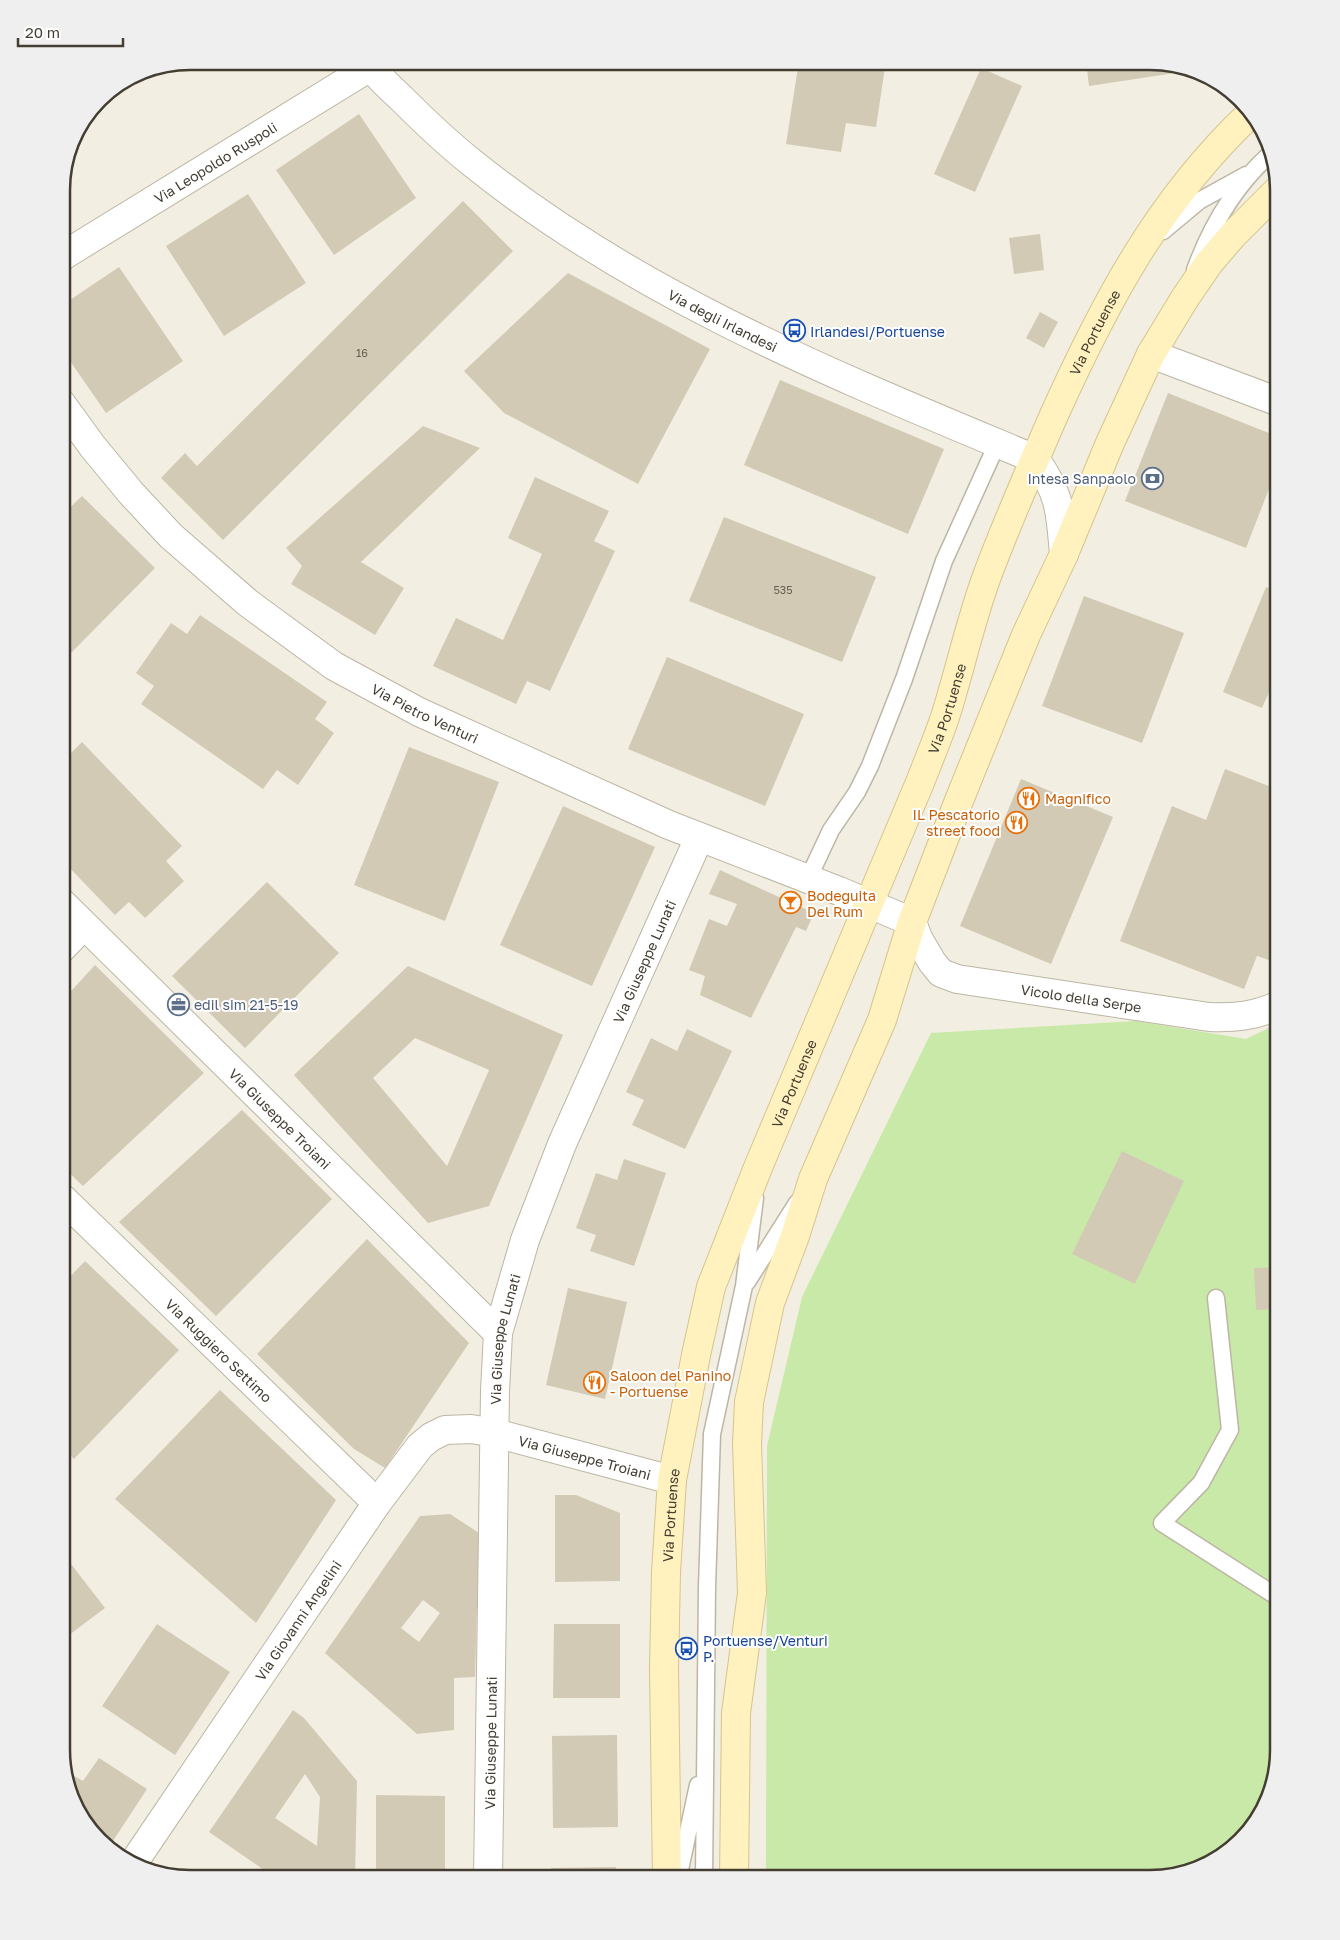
<svg xmlns="http://www.w3.org/2000/svg" width="1340" height="1940" viewBox="0 0 1340 1940" font-family="'Golos Text',sans-serif">
	<style>
		.green { fill: #c8e9a7 }
		.building { fill: #d3cab6; fill-rule: evenodd }
		.lines { fill: none; stroke-linecap: round; stroke-linejoin: round }
		.lane-casing { stroke: #bdb6a4; stroke-width: 19 }
		.street-casing { stroke: #bdb6a4; stroke-width: 30 }
		.secondary-casing { stroke: #d4c58e; stroke-width: 30 }
		.lane { stroke: #fff; stroke-width: 16 }
		.street { stroke: #fff; stroke-width: 28 }
		.secondary { stroke: #fff2be; stroke-width: 28 }
		.labels { text-anchor: middle; dominant-baseline: central; stroke-width: 4; stroke-linejoin: round; paint-order: stroke }
		.number-label { font-size: 11px; fill: #676053 }
		.street-label { font-size: 14px; fill: #433d32; stroke: #fff }
		.transit-label { font-size: 14px; fill: #164399; stroke: #fff; text-anchor: start }
		.service-label { font-size: 14px; fill: #4e5e75; stroke: #fff; text-anchor: end }
		.food-label { font-size: 14px; fill: #c56008; stroke: #fff; text-anchor: start }
		.rim { fill: none; stroke: #433d32; stroke-width: 2.5 }
	</style>
	<rect width="100%" height="100%" fill="#f2eee1"/>
	<path class="green" d="M408 61H605L580 66 408 68Z
		M1136 1021 1246 1039 1279 1023V1750L1261 1815 1214 1862 1150 1879H766L767 1446 802 1297 931 1033Z"/>
	<path class="building" d="M799 61H813L854 68 855 61H886L876 127 846 123 841 152 786 144Z
		M1086 61 1158 62 1188 71 1089 86Z
		M981 68 1022 86 975 192 934 174Z
		M359 114 416 198 334 255 276 170Z
		M248 194 306 283 224 336 166 246Z
		M463 201 513 251 223 540 161 478 185 453 197 466Z
		M1040 234 1044 270 1014 274 1009 238Z
		M1279 256V275L1269 266Z
		M119 267 183 361 106 413 61 348V306Z
		M568 273 710 349 638 484 504 413 464 371Z
		M1040 312 1058 322 1044 348 1026 338Z
		M780 380 944 449 908 534 744 465Z
		M1168 393 1279 437V463L1246 548 1125 501Z
		M423 426 480 448 361 562 404 588 375 635 291 584 302 566 286 548Z
		M535 477 609 511 594 541 615 551 550 691 527 681 516 704 433 666 456 618 503 640 542 554 508 538Z
		M82 496 155 568 65 659 61 655V516Z
		M724 517 876 577 842 662 689 601Z
		M1266 587 1279 592V696L1269 692 1262 708 1223 692Z
		M1084 596 1184 633 1142 743 1042 706Z
		M200 615 327 702 315 719 334 733 298 785 277 770 263 789 141 704 154 686 136 673 171 623 187 634Z
		M667 657 804 714 765 806 628 749Z
		M82 742 182 846 166 861 184 881 145 918 129 902 115 915 61 859V751L67 757Z
		M409 747 499 782 445 921 354 885Z
		M1225 769 1279 790V960L1277 963 1257 956 1244 989 1120 941 1172 806 1206 820Z
		M1021 779 1113 817 1051 964 960 926Z
		M563 806 655 847 592 986 500 945Z
		M720 870 814 913 806 931 796 927 751 1018 700 995 705 976 689 970 709 919 727 926 737 904 709 894Z
		M267 882 339 953 245 1048 172 976Z
		M95 965 204 1073 83 1186 61 1165V1002Z
		M408 966 563 1035 489 1206 428 1223 294 1075ZM415 1038 489 1070 447 1166 373 1078Z
		M687 1029 732 1051 685 1149 632 1125 644 1100 626 1092 651 1038 677 1051Z
		M242 1110 332 1199 216 1316 119 1222Z
		M1122 1151 1184 1181 1135 1284 1072 1254Z
		M624 1159 666 1173 634 1266 590 1251 596 1235 576 1228 596 1173 617 1180Z
		M367 1239 469 1343 385 1468 354 1449 257 1354Z
		M85 1261 179 1350 74 1459 61 1446V1286Z
		M1279 1267V1309L1256 1310 1254 1268Z
		M568 1288 627 1302 605 1399 546 1385Z
		M220 1390 336 1500 256 1623 115 1499Z
		M555 1495H576L620 1513V1581L555 1582Z
		M450 1514 479 1533 475 1677 454 1678V1730L417 1734 325 1653 420 1516ZM423 1600 440 1613 419 1642 401 1628Z
		M61 1551 105 1608 61 1641Z
		M157 1624 230 1672 175 1755 102 1706Z
		M554 1624H620V1698H553Z
		M293 1710 304 1718 357 1781 355 1879H277L209 1832ZM305 1774 320 1797 317 1846 275 1818Z
		M617 1735 618 1827 553 1828 552 1736Z
		M99 1758 147 1789 109 1847 78 1814 70 1782 74 1776 83 1781Z
		M376 1795 445 1796V1879H376Z
		M616 1867V1879H550L551 1868Z"/>
	<g class="lines">
		<defs>
			<path id="lane" d="M1163 231 1199 201 1246 175
				M1195 270C1211 226 1235 186 1269 155
				M808 879 831 830 857 792 870 766 904 679 944 561 997 444
				M747 1282 797 1203
				M1216 1298 1230 1430 1201 1483 1162 1523 1279 1598
				M678 1879 698 1785
				M704 1879 707 1587 712 1434 744 1286 755 1198"/>
			<g id="street">
				<path id="s1" d="M366 61C376 75 389 87 401 98 424 121 446 142 471 162 638 297 839 377 1035 459 1061 495 1060 511 1064 554"/>
				<path id="s2" d="M61 257 370 67"/>
				<path d="M1151 354 1279 402"/>
				<path id="s3" d="M61 403 93 447 131 493 171 536 248 603 334 666 419 712 669 825 839 891 912 922 918 938 932 962 941 973 957 979 1209 1017C1234 1018 1256 1016 1279 1005"/>
				<path id="s4" d="M61 902 498 1333"/>
				<path d="M61 949 84 925"/>
				<path id="s5" d="M61 1197 377 1503"/>
				<path id="s6" d="M134 1862 377 1503 420 1446 431 1437 445 1430 471 1429 495 1433 672 1480"/>
				<path id="s7" d="M488 1879 495 1391 498 1333 525 1240 562 1144 699 838"/>
			</g>
			<g id="secondary">
				<path id="s8" d="M667 1879 664 1669 666 1572 672 1480 696 1355 711 1287 759 1165 921 780C929 759 938 738 945 717 960 670 970 622 987 576 1007 522 1031 468 1054 415 1105 302 1159 200 1250 114"/>
				<path d="M734 1879 736 1713 752 1593 747 1444 749 1402 770 1303 795 1236 813 1179 882 1020 912 922 958 803 1026 635 1064 554 1110 443 1151 354 1185 298 1209 263 1233 235 1279 189"/>
			</g>
		</defs>
		<use href="#lane" class="lane-casing"/>
		<use href="#street" class="street-casing"/>
		<use href="#secondary" class="secondary-casing"/>
		<use href="#lane" class="lane"/>
		<use href="#street" class="street"/>
		<use href="#secondary" class="secondary"/>
	</g>
	<defs>
		<symbol id="bus-ring" viewBox="-11 -11 22 22"><circle r="9.5" fill="#fff" stroke="#1a4fb4" stroke-width="1.5"/><path d="M-5-6H5V4H4V6H2V4H-2V6H-4V4H-5ZM-3.5-4V0h7V-4ZM-3.5 1.2v1.5H-2V1.2ZM2 1.2v1.5H3.5V1.2Z" fill="#1a4fb4"/></symbol>
		<symbol id="bank-ring" viewBox="-11 -11 22 22"><circle r="9.5" fill="#fff" stroke="#5c6f8a" stroke-width="1.5"/><path d="M-6-4H6V4H-6ZM0-2.3a2.3 2.3 0 1 0 0 4.6a2.3 2.3 0 1 0 0-4.6Z" fill="#5c6f8a"/></symbol>
		<symbol id="restaurant-ring" viewBox="-11 -11 22 22"><circle r="9.5" fill="#fff" stroke="#e8710a" stroke-width="1.5"/><path d="M-5-6h1v4h1v-4h1v4h1v-4h1v5L-1.5 .5V6h-2V.5L-5-1ZM5-6V6H3V1.5H1.5Q1.5-4 5-6Z" fill="#e8710a"/></symbol>
		<symbol id="bar-ring" viewBox="-11 -11 22 22"><circle r="9.5" fill="#fff" stroke="#e8710a" stroke-width="1.5"/><path d="M-6-5H6L.8 .8V4.5H3.5V6h-7V4.5H-.8V.8Z" fill="#e8710a"/></symbol>
		<symbol id="office-ring" viewBox="-11 -11 22 22"><circle r="9.5" fill="#fff" stroke="#5c6f8a" stroke-width="1.5"/><path d="M-6-3h4V-5.5h4V-3h4V5H-6ZM-1-4.5V-3h2v-1.5ZM-6 0V1H6V0Z" fill="#5c6f8a"/></symbol>
	</defs>
	<g fill-rule="evenodd">
		<use href="#bus-ring" x="782" y="318" width="25" height="25"/>
		<use href="#bank-ring" x="1140" y="466" width="25" height="25"/>
		<use href="#restaurant-ring" x="1016" y="786" width="25" height="25"/>
		<use href="#restaurant-ring" x="1004" y="810" width="25" height="25"/>
		<use href="#bar-ring" x="778" y="890" width="25" height="25"/>
		<use href="#office-ring" x="166" y="992" width="25" height="25"/>
		<use href="#restaurant-ring" x="582" y="1370" width="25" height="25"/>
		<use href="#bus-ring" x="674" y="1636" width="25" height="25"/>
	</g>
	<g class="labels">
		<g class="number-label">
			<text x="362" y="352">16</text>
			<text x="783" y="589">535</text>
		</g>
		<g class="street-label">
			<text stroke="none"><textPath href="#s2" startOffset="181">Via Leopoldo Ruspoli</textPath></text>
			<text stroke="none"><textPath href="#s1" startOffset="444">Via degli Irlandesi</textPath></text>
			<text stroke="none"><textPath href="#s8" startOffset="1626">Via Portuense</textPath></text>
			<text stroke="none"><textPath href="#s8" startOffset="1221">Via Portuense</textPath></text>
			<text stroke="none"><textPath href="#s3" startOffset="484">Via Pietro Venturi</textPath></text>
			<text stroke="none"><textPath href="#s7" startOffset="946">Via Giuseppe Lunati</textPath></text>
			<text stroke="none"><textPath href="#s3" startOffset="1216">Vicolo della Serpe</textPath></text>
			<text stroke="none"><textPath href="#s8" startOffset="816">Via Portuense</textPath></text>
			<text stroke="none"><textPath href="#s4" startOffset="308">Via Giuseppe Troiani</textPath></text>
			<text stroke="none"><textPath href="#s7" startOffset="541">Via Giuseppe Lunati</textPath></text>
			<text stroke="none"><textPath href="#s5" startOffset="220">Via Ruggiero Settimo</textPath></text>
			<text stroke="none"><textPath href="#s6" startOffset="678">Via Giuseppe Troiani</textPath></text>
			<text stroke="none"><textPath href="#s8" startOffset="364">Via Portuense</textPath></text>
			<text stroke="none"><textPath href="#s6" startOffset="292">Via Giovanni Angelini</textPath></text>
			<text stroke="none"><textPath href="#s7" startOffset="136">Via Giuseppe Lunati</textPath></text>
		</g>
		<g class="transit-label">
			<text x="810" y="331">Irlandesi/Portuense</text>
			<text x="703" y="1640">Portuense/Venturi<tspan x="703" dy="16">P.</tspan></text>
		</g>
		<g class="service-label">
			<text x="1136" y="478">Intesa Sanpaolo</text>
			<text x="194" y="1004" text-anchor="start">edil sim 21-5-19</text>
		</g>
		<g class="food-label">
			<text x="1045" y="798">Magnifico</text>
			<text x="1000" y="814" text-anchor="end">IL Pescatorio<tspan x="1000" dy="16">street food</tspan></text>
			<text x="807" y="895">Bodeguita<tspan x="807" dy="16">Del Rum</tspan></text>
			<text x="610" y="1375">Saloon del Panino<tspan x="610" dy="16">- Portuense</tspan></text>
		</g>
	</g>
	<path d="M0 0H1340V1940H0ZM190 70H1150A120 120 0 0 1 1270 190V1750A120 120 0 0 1 1150 1870H190A120 120 0 0 1 70 1750V190A120 120 0 0 1 190 70Z" fill="#f0efef" fill-rule="evenodd"/>
	<path class="rim" d="M190 70H1150A120 120 0 0 1 1270 190V1750A120 120 0 0 1 1150 1870H190A120 120 0 0 1 70 1750V190A120 120 0 0 1 190 70Z"/>
	<path d="M18 38v8h105v-8" fill="none" stroke="#433d32" stroke-width="2.5"/>
	<text x="25" y="38" font-size="15" fill="#433d32" stroke="#ffffff" stroke-width="4" paint-order="stroke">20 m</text>
</svg>
